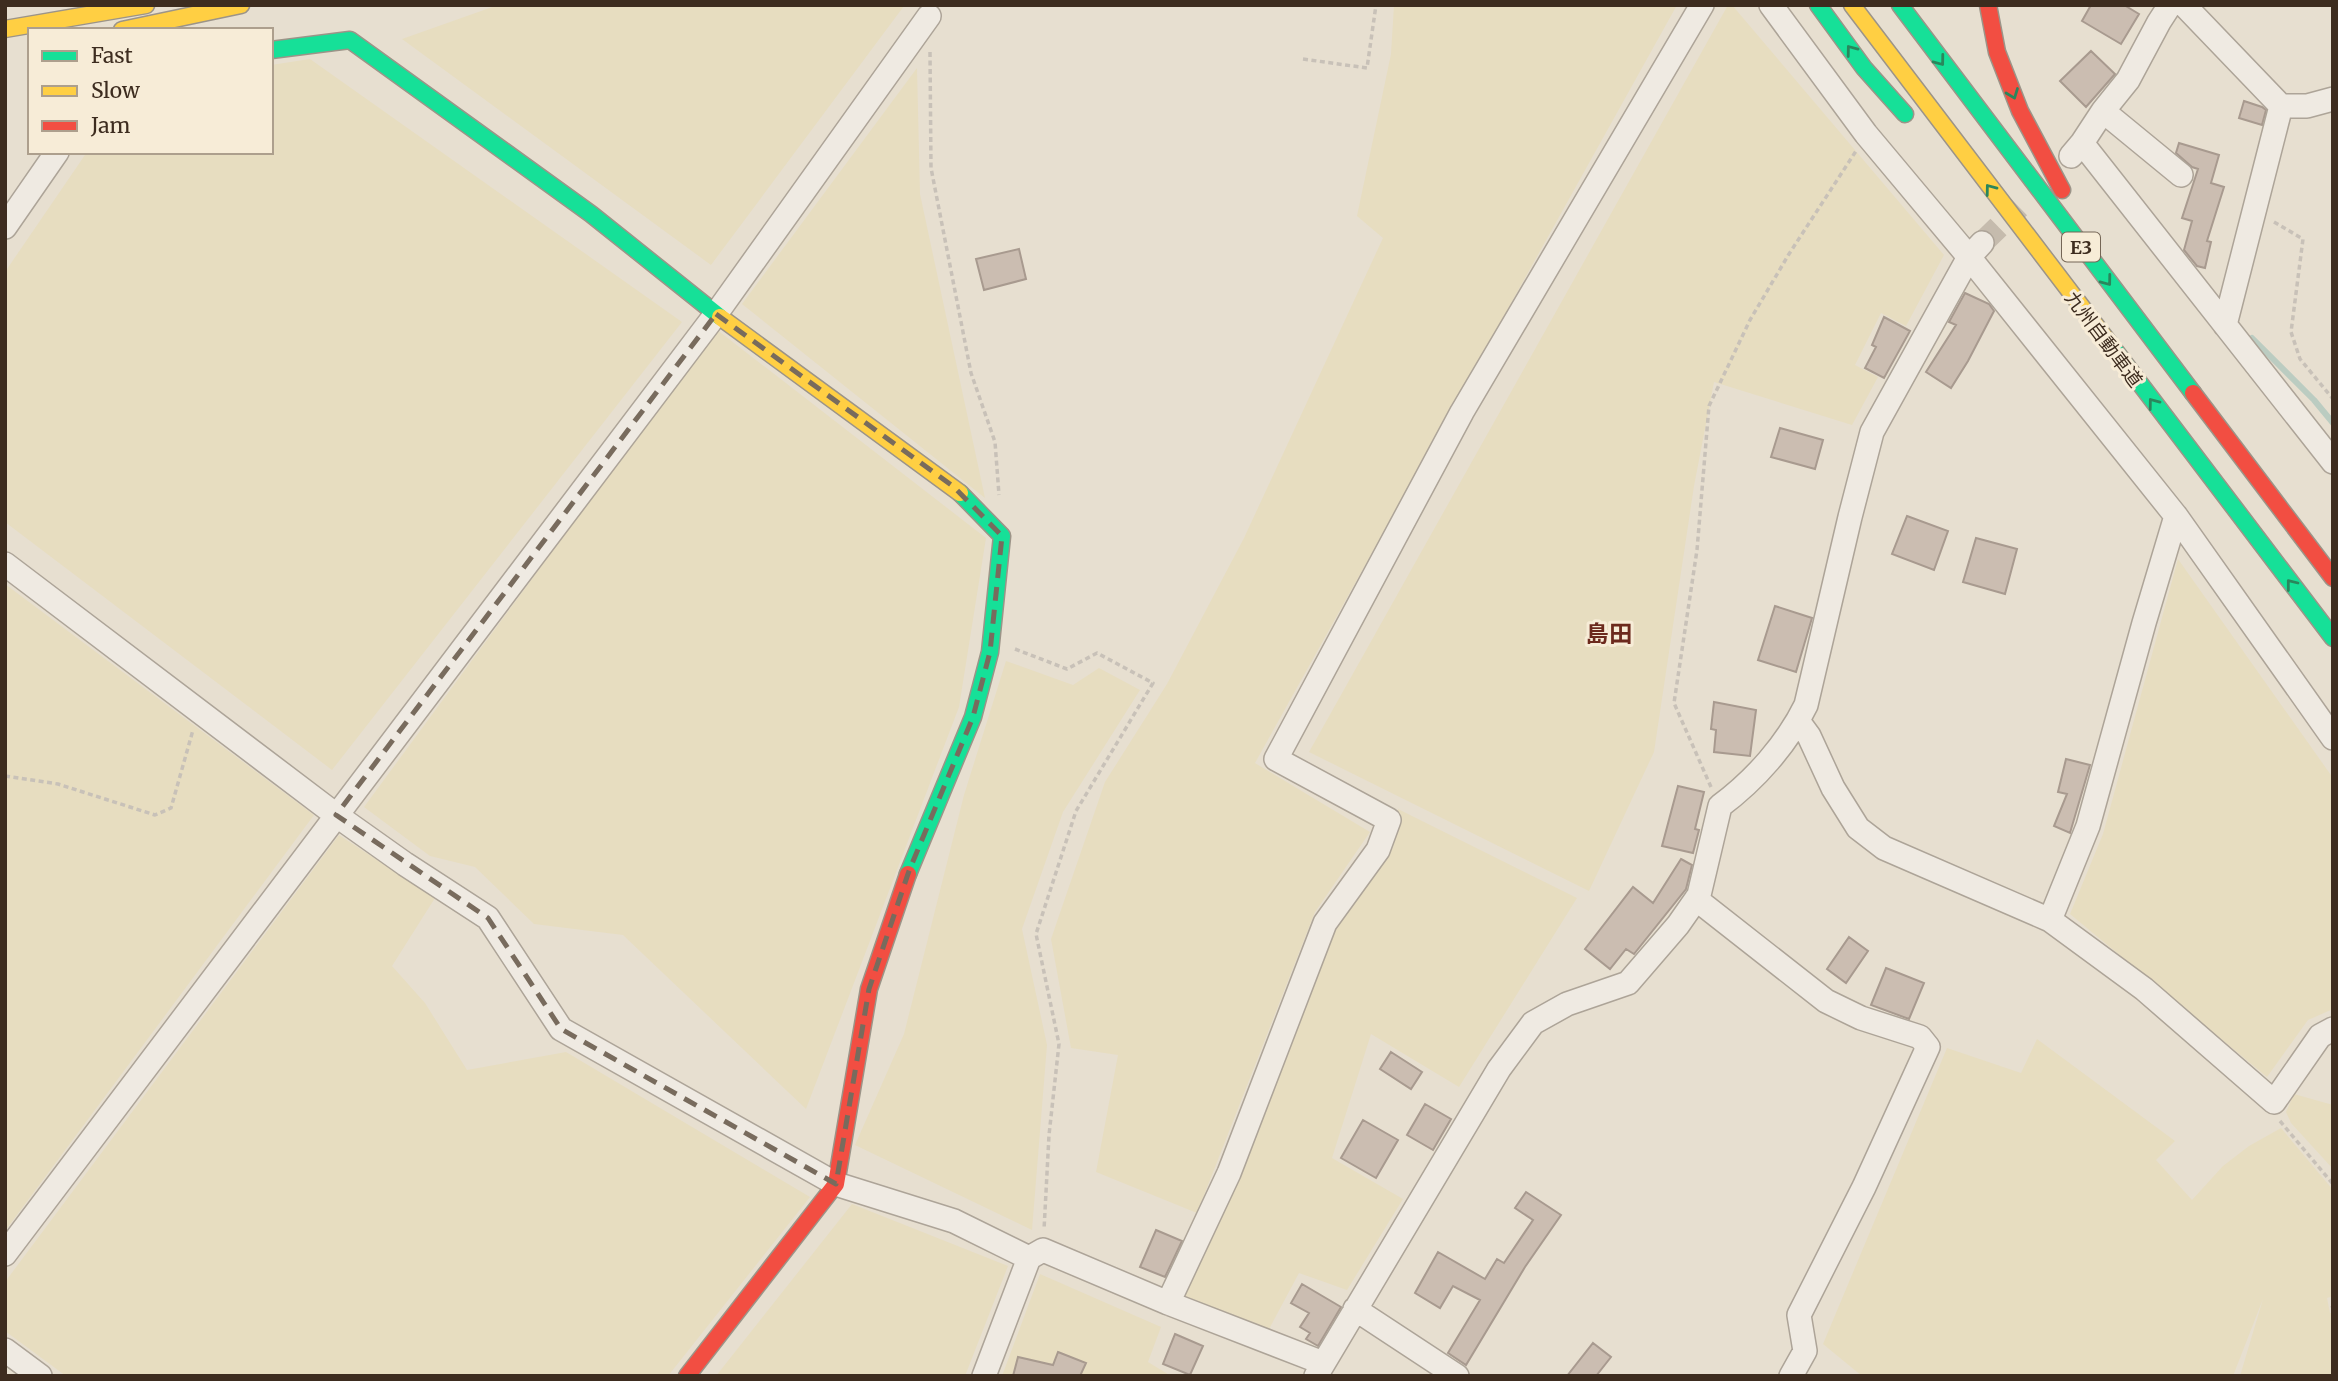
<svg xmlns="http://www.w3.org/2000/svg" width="2338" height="1381" viewBox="0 0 2338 1381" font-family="Merriweather,'Noto Sans JP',serif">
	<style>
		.farmland { fill: #e7ddc0 }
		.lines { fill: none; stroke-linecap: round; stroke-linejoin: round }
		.stream { stroke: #bbccc1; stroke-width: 6 }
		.building { fill: #cbbdb1; stroke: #a89a8f; stroke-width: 2 }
		.street-tunnel { stroke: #c5bbad; stroke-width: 23; stroke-dasharray: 23 11; stroke-linecap: butt }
		.street-casing { stroke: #ada498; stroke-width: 26 }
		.fast-casing { stroke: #9c9488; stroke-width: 19 }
		.slow-casing { stroke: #9c9488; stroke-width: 19 }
		.jam-casing { stroke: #9c9488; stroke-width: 19 }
		.path { stroke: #c8c1b8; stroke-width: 3.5; stroke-dasharray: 5 3.5; stroke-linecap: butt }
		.street { stroke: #efeae2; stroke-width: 23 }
		.fast { stroke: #16e098; stroke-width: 16 }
		.slow { stroke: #ffcf43; stroke-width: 16 }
		.jam { stroke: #f24e42; stroke-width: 16 }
		.oneway { stroke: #2a865c }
		.marked { fill: none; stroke: #786b5d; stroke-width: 5; stroke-dasharray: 14 9; stroke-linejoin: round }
		.labels { text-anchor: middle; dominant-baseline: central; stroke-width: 6; stroke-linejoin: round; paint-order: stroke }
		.shield { fill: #f7ecd7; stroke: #756656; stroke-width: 2 }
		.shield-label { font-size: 18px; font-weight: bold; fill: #3d2c1f }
		.street-label { font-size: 19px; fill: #3d2c1f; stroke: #f7ecd7 }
		.quarter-label { font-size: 23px; font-weight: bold; fill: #6c291d; stroke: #f7ecd7 }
	</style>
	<rect width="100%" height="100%" fill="#e7dfd0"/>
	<path class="farmland" d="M498 5H904V6L711 265 402 39Z
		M1394 5H1677L1255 763 1370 832 1315 912 1197 1213 1096 1172 1118 1055 1071 1048 1051 939 1105 782 1167 684 1244 538 1383 238 1357 216 1391 54Z
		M1728 5H1732L1944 255 1906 326 1881 313 1855 365 1878 377 1852 425 1714 382 1694 486 1654 752 1589 891 1309 752Z
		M310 59 682 322 332 770 5 522V272L87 152H271V65Z
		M917 68 920 194 985 498 742 304Z
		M716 329 986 538 959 707 806 1109 623 935 534 924 475 867 430 856 364 807Z
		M2178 559 2333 778V1009L2308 1020 2267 1077 2070 914 2103 834Z
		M5 584 314 815 5 1231Z
		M1006 661 1073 685 1099 668 1140 690 1063 812 1022 929 1047 1045 1032 1230 855 1145 904 1034 964 795Z
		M1398 809 1577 898 1459 1087 1371 1034 1332 1158 1403 1199 1347 1290 1299 1273 1268 1331 1185 1296 1237 1181 1337 911 1393 848Z
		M339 835 435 898 392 966 425 1003 467 1070 566 1052 810 1197 668 1376H66L5 1331V1282Z
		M2037 1039 2175 1141 2156 1160 2192 1200 2223 1166 2249 1146 2281 1128 2333 1190V1296L2327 1298 2330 1313H2333V1376H2240L2263 1299 2233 1376H1862L1823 1344 1947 1048 2021 1073Z
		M2294 1094 2333 1105V1169L2291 1123 2286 1112Z
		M852 1204 1008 1266 965 1376H716Z
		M1040 1274 1161 1327 1148 1362 1171 1376H1002Z"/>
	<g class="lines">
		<path class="stream" d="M2252 338 2314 400 2333 423"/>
	</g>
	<path class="building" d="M2091 5H2124L2139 14 2121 44 2082 21Z
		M2091 51 2115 74 2086 107 2060 81Z
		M2244 101 2262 107 2266 110 2262 125 2239 118Z
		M2179 143 2219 155 2211 183 2224 187 2207 241 2211 242 2205 268 2197 266 2184 250 2192 221 2182 218 2198 169 2192 167 2176 153Z
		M1019 249 1026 279 984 290 976 259Z
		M1965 293 1989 304 1994 311 1968 361 1951 388 1926 372 1956 325 1949 322Z
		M1884 317 1910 331 1884 378 1865 368 1876 347 1872 345Z
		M1780 428 1823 440 1815 469 1771 457Z
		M1907 516 1948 531 1934 570 1892 554Z
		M1976 538 2017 549 2005 594 1963 582Z
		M1775 606 1812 618 1796 672 1758 660Z
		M1714 702 1756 710 1750 756 1714 752 1716 730 1711 729Z
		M2066 759 2090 765 2070 833 2054 826 2067 794 2058 792Z
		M1678 786 1704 792 1695 829 1699 830 1693 853 1662 846Z
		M1681 859 1692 865 1686 889 1634 954 1626 949 1610 969 1585 949 1633 887 1653 903Z
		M1849 937 1868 951 1846 983 1827 969Z
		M1886 968 1924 983 1909 1019 1871 1005Z
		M1391 1052 1422 1072 1411 1089 1380 1069Z
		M1425 1104 1451 1119 1433 1150 1407 1135Z
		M1363 1120 1398 1140 1376 1178 1341 1158Z
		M1526 1192 1561 1215 1525 1267 1466 1365 1448 1353 1480 1300 1453 1286 1440 1308 1415 1293 1438 1252 1485 1279 1497 1259 1504 1263 1533 1220 1515 1208Z
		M1156 1230 1182 1241 1165 1277 1140 1267Z
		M1302 1284 1341 1307 1318 1346 1306 1339 1310 1333 1300 1327 1309 1313 1291 1303Z
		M1175 1334 1203 1346 1190 1375 1163 1364Z
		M1593 1343 1611 1357 1596 1376H1567Z
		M1058 1352 1086 1363 1080 1376H1013L1018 1357 1053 1365Z"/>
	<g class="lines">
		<path class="street-tunnel" d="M1982 243 2019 207"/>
		<defs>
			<path id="street" d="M1771 5 1866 134 1969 257 2176 516 2333 738
				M2184 5 2281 106H2307L2333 99
				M2103 111 2181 175
				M2082 143 2333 462
				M2071 156 2082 143 2103 111 2128 80 2159 22 2170 5
				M5 227 57 152
				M2225 325 2281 106
				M5 564 336 815 405 864 488 918 561 1029 836 1184 954 1221 1029 1258
				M1798 721 1809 736 1833 788 1858 828 1884 848 2050 920 2144 989 2274 1102 2320 1036 2333 1029
				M1696 899 1826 1001 1861 1018 1920 1037 1928 1047 1864 1187 1799 1315 1805 1351 1791 1376
				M2050 920 2088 826 2144 623 2176 516
				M5 1254 716 314 929 16
				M1168 1303 1229 1173 1325 923 1378 850 1389 820 1276 759 1462 412 1702 5
				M1355 1309 1457 1376
				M5 1350 40 1376
				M984 1376 1029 1258 1043 1250 1168 1303 1323 1363
				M1316 1376 1499 1069 1533 1023 1567 1004 1628 983 1678 925 1699 895 1720 806C1755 780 1787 744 1806 705L1850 517 1872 432 1969 257 1982 243"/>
			<path id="fast" d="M1818 5 1864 68 1905 114
				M1900 5 2193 393
				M271 50 350 40 591 214 720 317
				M2110 344 2333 638
				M908 874 973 717 990 652 1002 536 960 493"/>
			<path id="slow" d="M1852 5 2110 344
				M5 29 146 5
				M122 30 241 5
				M720 317 960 493"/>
			<path id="jam" d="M1988 5 1997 52 2020 111 2062 190
				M2193 393 2333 578
				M687 1376 836 1184 869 989 908 874"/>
		</defs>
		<use href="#street" class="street-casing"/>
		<use href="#fast" class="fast-casing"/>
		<use href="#slow" class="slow-casing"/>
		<use href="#jam" class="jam-casing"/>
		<path class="path" d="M930 52 931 168 971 373 995 442 999 495
			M1303 59 1367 68 1376 5
			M2274 222 2303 239 2291 332 2300 359 2333 399
			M1015 649 1067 669 1097 653 1153 683 1076 811 1036 934 1059 1044 1049 1135 1044 1230
			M5 776 58 784 155 815 171 808 193 730
			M1711 787 1674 703 1697 550 1709 406 1750 320 1789 254 1856 151
			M2280 1121 2333 1184
			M2331 1308 2333 1307"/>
		<use href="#street" class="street"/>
		<use href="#fast" class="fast"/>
		<use href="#slow" class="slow"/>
		<use href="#jam" class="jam"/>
	</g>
	<defs><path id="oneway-chevron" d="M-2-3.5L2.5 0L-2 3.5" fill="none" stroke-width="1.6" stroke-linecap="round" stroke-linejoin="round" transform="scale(1.75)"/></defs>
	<g class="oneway">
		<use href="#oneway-chevron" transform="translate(1851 50) rotate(-127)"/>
		<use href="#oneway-chevron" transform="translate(1940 61) rotate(53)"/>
		<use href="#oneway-chevron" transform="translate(2013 94) rotate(69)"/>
		<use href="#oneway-chevron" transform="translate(1990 189) rotate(-127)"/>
		<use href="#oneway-chevron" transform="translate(2107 281) rotate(53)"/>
		<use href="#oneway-chevron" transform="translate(2153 403) rotate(-127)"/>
		<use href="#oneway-chevron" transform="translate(2291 584) rotate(-128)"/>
	</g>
	<path class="marked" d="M716 314 954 487 1002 536 990 652 973 717 909 871 869 989 836 1184 561 1029 488 918 336 815Z"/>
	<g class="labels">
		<rect class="shield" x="2062" y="232.5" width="38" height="29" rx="5"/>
		<g class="shield-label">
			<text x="2081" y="247">E3</text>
		</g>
		<g class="street-label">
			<text transform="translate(2104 339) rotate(53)">九州自動車道</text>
		</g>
		<g class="quarter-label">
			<text x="1609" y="633">島田</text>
		</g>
	</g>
	<rect width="2338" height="1381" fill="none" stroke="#3d2c1f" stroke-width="14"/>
	<rect x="28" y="28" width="245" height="126" fill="#f7ecd7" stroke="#ad9f8d" stroke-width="2"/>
	<rect x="42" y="51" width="35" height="10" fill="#16e098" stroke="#ad9f8d" stroke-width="2"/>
	<text x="91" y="63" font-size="21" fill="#3d2c1f">Fast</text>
	<rect x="42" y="86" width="35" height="10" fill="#ffcf43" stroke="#ad9f8d" stroke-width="2"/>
	<text x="91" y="98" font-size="21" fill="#3d2c1f">Slow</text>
	<rect x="42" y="121" width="35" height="10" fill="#f24e42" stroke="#ad9f8d" stroke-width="2"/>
	<text x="91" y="133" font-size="21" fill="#3d2c1f">Jam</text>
</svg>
